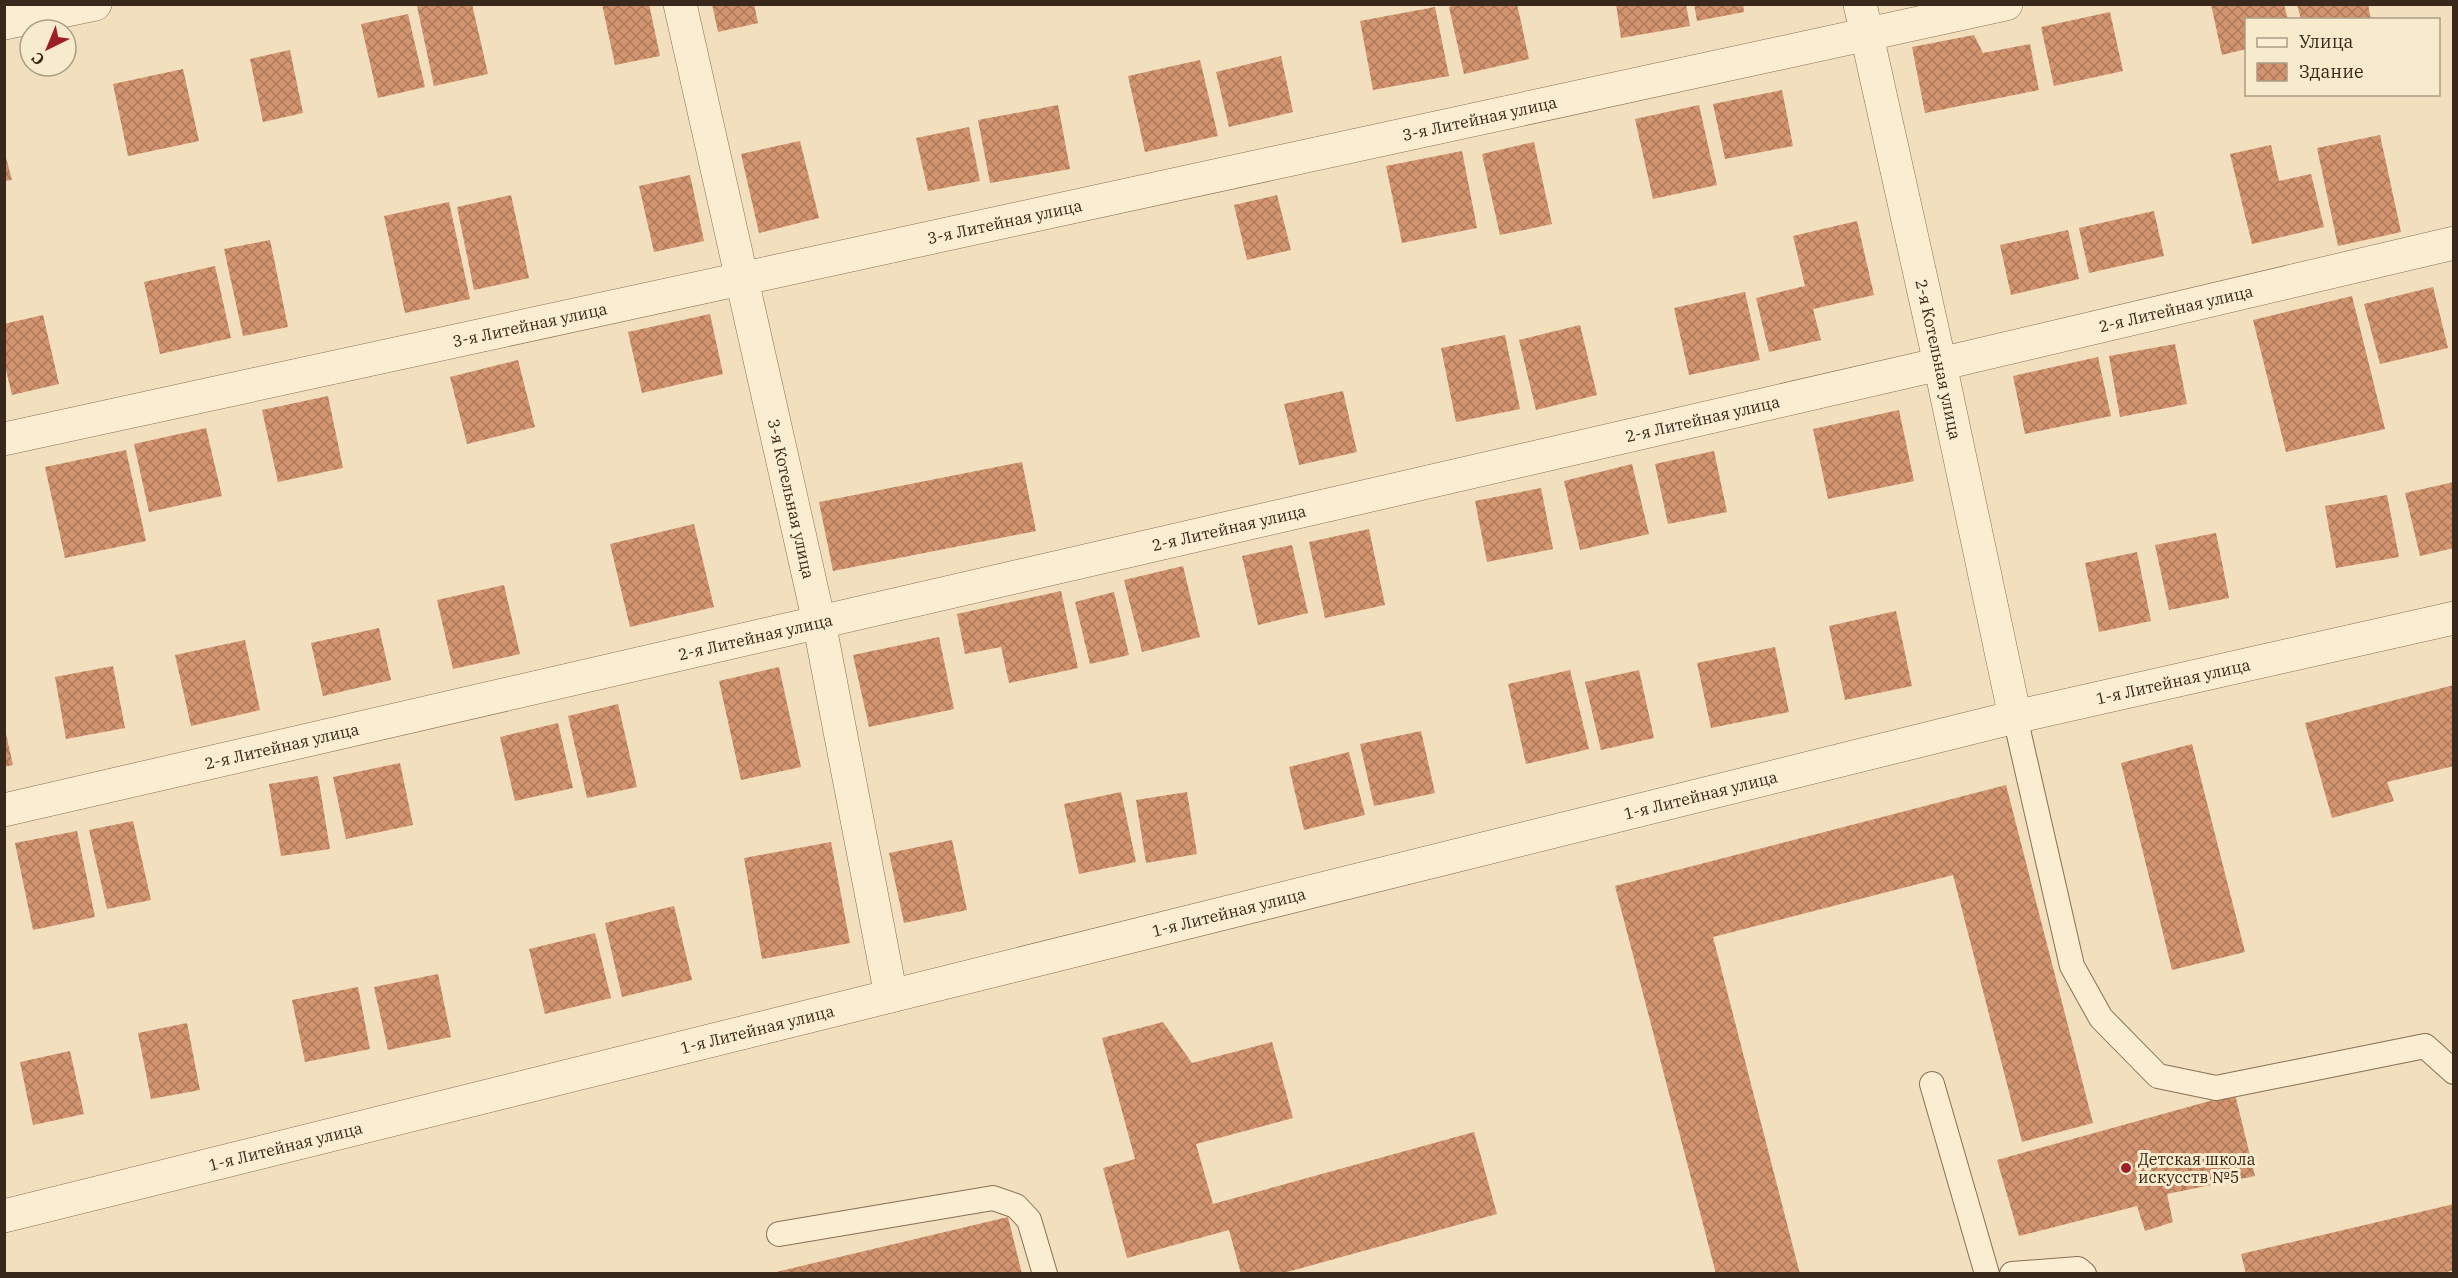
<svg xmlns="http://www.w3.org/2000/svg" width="2458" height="1278" viewBox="0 0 2458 1278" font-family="'IBM Plex Serif',serif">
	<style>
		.building { fill: url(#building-cross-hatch) }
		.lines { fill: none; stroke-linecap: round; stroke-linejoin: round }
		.service-casing { stroke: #8a6f55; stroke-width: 26 }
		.minor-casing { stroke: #8a6f55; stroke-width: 34 }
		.tertiary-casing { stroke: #8a6f55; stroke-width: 34 }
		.service { stroke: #fbedd1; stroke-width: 24 }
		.minor { stroke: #fbedd1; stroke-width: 33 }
		.tertiary { stroke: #fbedd1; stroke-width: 33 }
		.poi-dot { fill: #9e2027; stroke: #f8eacd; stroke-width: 2 }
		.labels { text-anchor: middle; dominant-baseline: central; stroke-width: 6; stroke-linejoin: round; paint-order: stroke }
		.street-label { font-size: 16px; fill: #38281b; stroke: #f8eacd }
		.poi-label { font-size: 16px; fill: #38281b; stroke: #f8eacd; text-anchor: start }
	</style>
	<defs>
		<pattern id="building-cross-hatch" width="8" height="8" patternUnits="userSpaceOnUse" patternTransform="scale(1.5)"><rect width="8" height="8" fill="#d39470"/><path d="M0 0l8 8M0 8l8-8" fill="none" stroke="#ac795b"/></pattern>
	</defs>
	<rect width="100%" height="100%" fill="#f1dfbd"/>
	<path class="building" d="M423 4H472L488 74 434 86 417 6Z
		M602 4H649L660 56 615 65Z
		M712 4H754L758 23 718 32Z
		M1458 4H1517L1529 59 1464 74 1449 7Z
		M1616 4H1686L1690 26 1621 38Z
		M1694 4H1743L1744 12 1697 21Z
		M2211 4H2284L2288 20H2246V49L2222 55Z
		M2297 4H2368L2371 20H2301Z
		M1435 7 1449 76 1373 90 1360 21Z
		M2110 12 2123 71 2054 86 2041 27Z
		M408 14 425 87 378 98 361 24Z
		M1974 35 1983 53 2030 44 2039 90 1925 113 1912 47Z
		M290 50 303 113 263 122 250 59Z
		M1281 56 1293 112 1229 127 1216 72Z
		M1200 60 1218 136 1145 152 1128 76Z
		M183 69 199 141 128 156 113 84Z
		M1782 90 1793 146 1725 159 1713 104Z
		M1058 105 1070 169 990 183 978 120Z
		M1699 105 1717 185 1653 199 1635 119Z
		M969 127 980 181 928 191 916 138Z
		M2380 135 2401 232 2338 246 2317 148Z
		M800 141 819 218 759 233 741 154Z
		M1534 142 1552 224 1500 235 1482 154Z
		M2271 145 2279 181 2311 174 2324 227 2252 244 2230 154Z
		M4 150 12 180 4 181Z
		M1462 151 1477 228 1402 243 1386 166Z
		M690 175 704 241 654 252 639 186Z
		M511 195 529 278 474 290 457 207Z
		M1277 195 1291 250 1247 260 1234 205Z
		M449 202 470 299 405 313 384 216Z
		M2154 211 2164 256 2089 273 2079 228Z
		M1857 221 1874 295 1813 309 1821 340 1769 352 1756 298 1805 286 1793 236Z
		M2068 230 2079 279 2011 295 2000 245Z
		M270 240 288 327 243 336 224 249Z
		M215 266 231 338 160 354 144 282Z
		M2433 287 2448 348 2380 364 2364 304Z
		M1745 292 1760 360 1689 375 1674 308Z
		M2352 296 2385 429 2286 452 2253 320Z
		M710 314 723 374 642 393 628 332Z
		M43 315 59 384 12 395 4 362V324Z
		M1580 325 1597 395 1536 410 1519 340Z
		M1505 335 1520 409 1456 422 1441 348Z
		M2175 344 2187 404 2120 417 2109 356Z
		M2098 357 2111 416 2025 434 2013 376Z
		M518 360 535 427 467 444 450 377Z
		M1343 391 1357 452 1299 465 1284 404Z
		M328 396 343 468 278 482 262 410Z
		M1899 410 1914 481 1828 499 1813 429Z
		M206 428 222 496 149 512 134 444Z
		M126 450 146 541 65 558 45 467Z
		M1714 451 1727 512 1668 524 1655 464Z
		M1022 462 1036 531 833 571 819 502Z
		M1632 464 1649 534 1580 550 1564 481Z
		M2454 482V548L2420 556 2405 493Z
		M1541 488 1553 549 1487 562 1475 501Z
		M2387 495 2399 557 2336 568 2325 506Z
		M694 524 714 607 630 627 610 544Z
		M1369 529 1385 605 1325 618 1309 542Z
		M2216 533 2229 598 2169 610 2155 545Z
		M1292 545 1308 613 1258 625 1242 556Z
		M2137 552 2151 621 2099 632 2085 563Z
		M1183 566 1200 637 1142 652 1124 580Z
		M504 585 520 654 453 669 437 600Z
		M1061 591 1078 668 1009 683 1001 647 965 654 957 614Z
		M1114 592 1129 655 1090 664 1075 602Z
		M1896 611 1912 686 1845 700 1829 626Z
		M379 628 391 680 323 696 311 643Z
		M939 637 954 709 869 727 853 655Z
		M245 640 260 710 191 726 175 655Z
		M1775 647 1789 712 1711 728 1697 663Z
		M113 666 125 728 66 739 55 677Z
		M779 667 801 767 741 780 719 681Z
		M1570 670 1589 749 1526 764 1508 684Z
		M1639 670 1654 738 1601 750 1585 682Z
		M2454 685V766L2387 782 2394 801 2332 818 2305 723Z
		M618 704 637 787 587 798 568 716Z
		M558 723 573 788 515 801 500 737Z
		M4 725 13 765 4 767Z
		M1421 731 1435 793 1374 806 1360 744Z
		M2192 744 2245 952 2172 970 2121 763Z
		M1349 752 1365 815 1304 830 1289 767Z
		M400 763 413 825 346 839 333 777Z
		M318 776 330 849 281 856 269 784Z
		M2006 785 2093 1123 2022 1142 1953 875 1713 937 1800 1274H1716L1615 886Z
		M1121 792 1136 862 1079 874 1064 804Z
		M1187 792 1197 854 1146 863 1136 800Z
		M133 821 151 900 107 909 89 830Z
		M77 831 95 917 33 930 15 843Z
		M952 840 967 910 904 923 889 853Z
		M831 842 850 943 762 959 744 858Z
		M674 906 692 980 622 997 605 923Z
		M595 933 611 998 545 1014 529 949Z
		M438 974 451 1037 388 1050 374 987Z
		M358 987 370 1049 305 1062 292 1000Z
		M1163 1022 1192 1063 1272 1042 1293 1118 1196 1144 1213 1204 1474 1132 1497 1214 1280 1274H1241L1229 1230 1127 1258 1103 1168 1135 1159 1102 1038Z
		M187 1023 200 1090 151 1099 138 1033Z
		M70 1051 84 1114 33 1125 20 1062Z
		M2235 1094 2255 1176 2167 1194 2173 1222 2145 1231 2137 1206 2019 1236 1997 1160Z
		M2454 1204V1270L2439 1274H2246L2241 1254Z
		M1008 1217 1022 1274H772V1273Z"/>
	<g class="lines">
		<defs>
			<path id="service" d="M2015 717 2072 966 2101 1018 2158 1076 2216 1088 2425 1046 2454 1072
				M1932 1084 1987 1274
				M779 1234 993 1198 1016 1206 1029 1220 1045 1274
				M2012 1274 2078 1269 2084 1274"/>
			<g id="minor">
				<path id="s1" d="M680 4 819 622 891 996"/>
				<path id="s2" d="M1860 4 1940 364 2015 717"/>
				<path id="s3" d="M4 439 2006 4"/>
				<path id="s4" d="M4 810 1940 364 2454 243"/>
				<path id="s5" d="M4 1216 2015 717 2454 618"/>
			</g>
			<path id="tertiary" d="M4 23 95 4"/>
		</defs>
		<use href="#service" class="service-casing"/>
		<use href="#minor" class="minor-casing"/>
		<use href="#tertiary" class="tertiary-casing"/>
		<use href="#service" class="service"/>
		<use href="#minor" class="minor"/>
		<use href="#tertiary" class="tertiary"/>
	</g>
	<circle class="poi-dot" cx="2126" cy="1168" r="6"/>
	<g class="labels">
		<g class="street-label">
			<text stroke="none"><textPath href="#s3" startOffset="1510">3-я Литейная улица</textPath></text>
			<text stroke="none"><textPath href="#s3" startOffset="1024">3-я Литейная улица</textPath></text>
			<text stroke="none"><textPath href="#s4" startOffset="2229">2-я Литейная улица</textPath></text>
			<text stroke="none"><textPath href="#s3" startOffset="538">3-я Литейная улица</textPath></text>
			<text stroke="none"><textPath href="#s2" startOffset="364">2-я Котельная улица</textPath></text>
			<text stroke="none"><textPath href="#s4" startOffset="1743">2-я Литейная улица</textPath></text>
			<text stroke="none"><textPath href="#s1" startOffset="507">3-я Котельная улица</textPath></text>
			<text stroke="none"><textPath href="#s4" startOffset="1257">2-я Литейная улица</textPath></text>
			<text stroke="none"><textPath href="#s4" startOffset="771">2-я Литейная улица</textPath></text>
			<text stroke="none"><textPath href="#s5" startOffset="2234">1-я Литейная улица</textPath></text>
			<text stroke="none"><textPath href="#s4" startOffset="285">2-я Литейная улица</textPath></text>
			<text stroke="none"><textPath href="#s5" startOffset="1748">1-я Литейная улица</textPath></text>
			<text stroke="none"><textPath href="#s5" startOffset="1262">1-я Литейная улица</textPath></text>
			<text stroke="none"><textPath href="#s5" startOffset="776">1-я Литейная улица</textPath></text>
			<text stroke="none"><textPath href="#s5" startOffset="290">1-я Литейная улица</textPath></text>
		</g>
		<g class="poi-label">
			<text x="2138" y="1159">Детская школа<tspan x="2138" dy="18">искусств №5</tspan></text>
		</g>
	</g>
	<rect width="2458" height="1278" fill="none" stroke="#38281b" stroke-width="12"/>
	<rect x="2245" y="18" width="195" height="78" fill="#f8eacd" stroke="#ab9c86" stroke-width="1.5"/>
	<rect x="2257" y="38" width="30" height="9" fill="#fbedd1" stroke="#ab9c86" stroke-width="1.5"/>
	<text x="2299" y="48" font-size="18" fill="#38281b">Улица</text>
	<rect x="2257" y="63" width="30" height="18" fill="url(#building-cross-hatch)" stroke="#ab9c86" stroke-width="1.5"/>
	<text x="2299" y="78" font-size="18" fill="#38281b">Здание</text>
	<g transform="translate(48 48) rotate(223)"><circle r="28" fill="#f8eacd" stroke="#ab9c86" stroke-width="1.5"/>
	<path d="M0-4.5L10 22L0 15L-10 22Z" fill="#9e2027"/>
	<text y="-9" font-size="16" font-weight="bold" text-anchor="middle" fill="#38281b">С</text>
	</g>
</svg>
